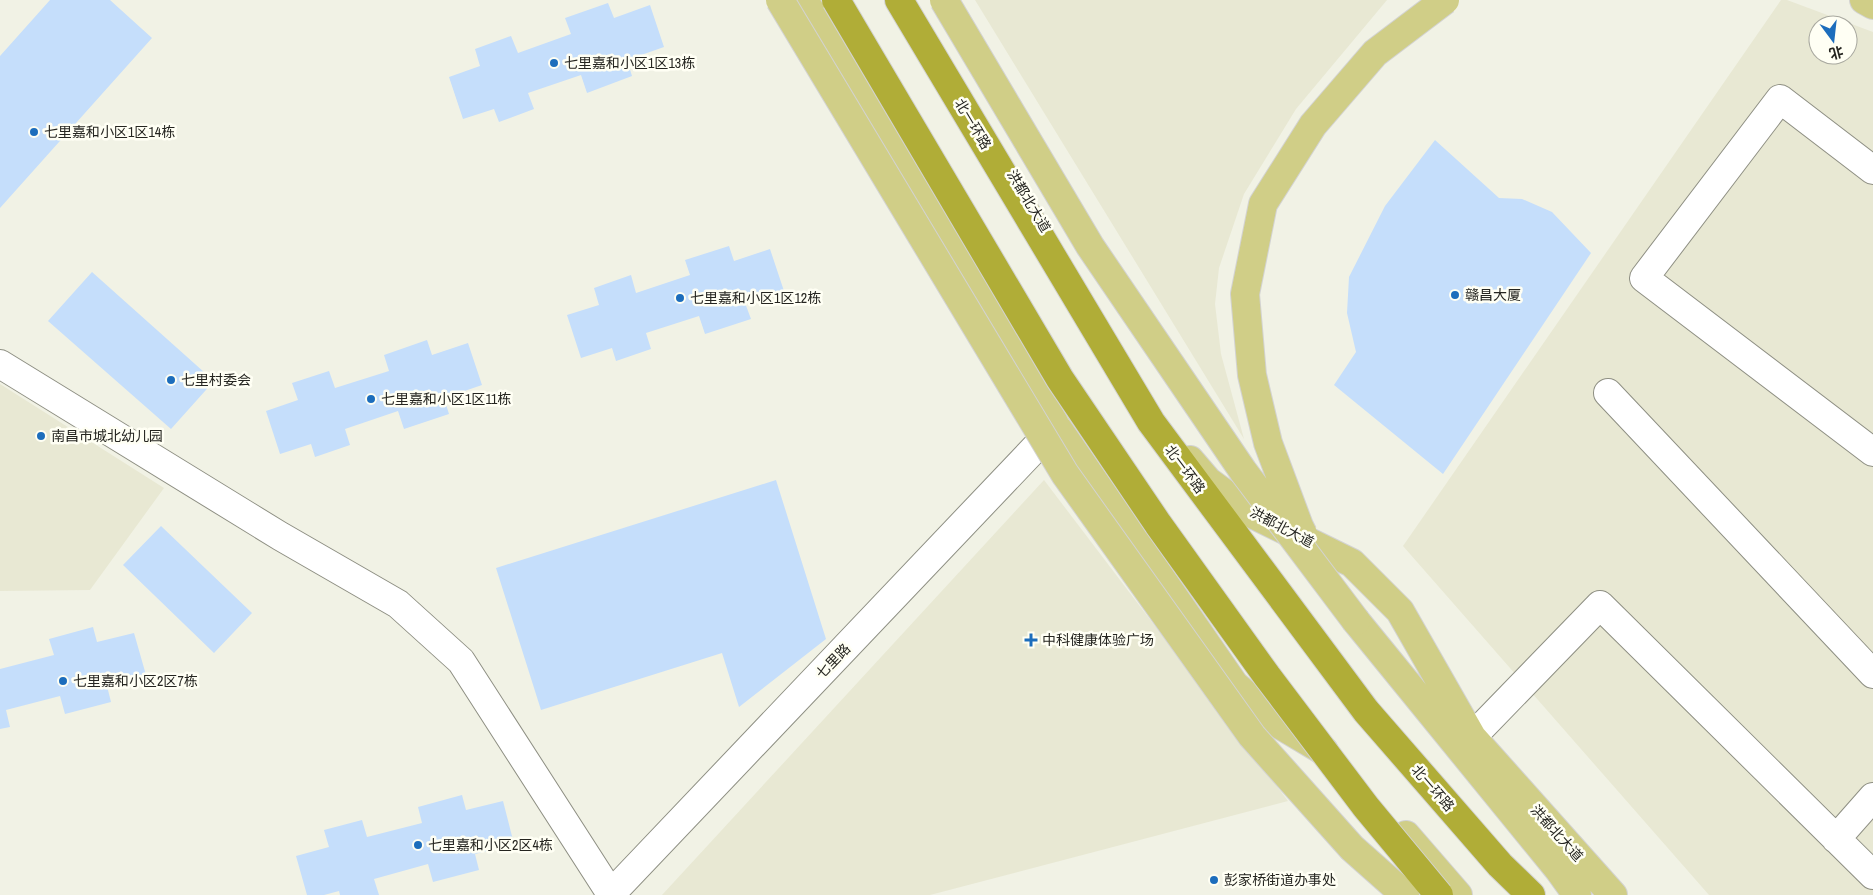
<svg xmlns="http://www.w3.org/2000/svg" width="1873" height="895" viewBox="0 0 1873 895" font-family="'Archivo Narrow','Noto Sans SC',sans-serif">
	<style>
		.built { fill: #e8e8d3; fill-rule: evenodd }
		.building { fill: #c5defb }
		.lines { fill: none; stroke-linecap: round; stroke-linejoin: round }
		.minor-casing { stroke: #8e8f83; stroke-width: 30 }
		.major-casing { stroke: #d3d3d2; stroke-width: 30 }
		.highway-casing { stroke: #d3d3d2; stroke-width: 30 }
		.minor { stroke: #fff; stroke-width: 28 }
		.major { stroke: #d0ce87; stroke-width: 28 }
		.highway { stroke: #b0ad37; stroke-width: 28 }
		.major-bridge-casing { stroke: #d3d3d2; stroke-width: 30; stroke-linecap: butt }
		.highway-bridge-casing { stroke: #d3d3d2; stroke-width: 30; stroke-linecap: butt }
		.major-bridge { stroke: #d0ce87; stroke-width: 28 }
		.highway-bridge { stroke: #b0ad37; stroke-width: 28 }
		.poi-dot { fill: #1c6dbc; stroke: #fffff4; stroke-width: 2 }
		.labels { text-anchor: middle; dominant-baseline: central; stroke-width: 5; stroke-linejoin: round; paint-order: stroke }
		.poi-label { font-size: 14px; fill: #252520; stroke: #fffff4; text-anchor: start }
		.street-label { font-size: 14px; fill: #252520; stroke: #fffff4 }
	</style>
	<rect width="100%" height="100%" fill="#f1f2e5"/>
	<path class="built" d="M975 0H1387L1296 109 1244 194 1219 268 1215 304 1221 354 1244 439Z
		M1781 0H1787L1873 32V895H1709L1403 546ZM1818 25H1848V55H1818Z
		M0 384 164 488 90 590 0 591Z
		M1044 480 1288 801 930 895H662Z"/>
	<path class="building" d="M50 0H110L152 38 0 208V56Z
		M608 3 614 18 650 5 664 47 627 60 632 76 587 93 581 75 528 93 534 109 499 122 494 109 463 119 449 77 480 66 475 49 511 36 518 53 571 34 565 18Z
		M1435 140 1499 198 1522 199 1552 212 1591 253 1443 474 1334 385 1356 352 1347 313 1349 277 1385 206Z
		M729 246 734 261 770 249 784 291 745 303 751 319 705 334 699 316 646 333 651 349 616 361 612 348 581 358 567 315 599 305 594 288 631 275 636 293 690 275 685 260Z
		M92 272 214 381 171 429 48 321Z
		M427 340 432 355 468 343 482 385 444 398 449 414 404 429 398 411 345 429 350 445 315 457 311 444 280 454 266 411 298 400 292 383 329 371 335 388 389 371 384 355Z
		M776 480 826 639 739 707 722 653 541 710 496 568Z
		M161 526 252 613 214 653 123 565Z
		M93 627 97 642 134 633 146 675 107 686 111 702 65 714 60 696 6 710 10 727 0 729V669L54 655 49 639Z
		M462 795 466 810 503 801 514 844 475 854 479 870 433 882 428 864 374 879 379 895H340L339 891 324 895H307L296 856 329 847 324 830 362 820 367 837 422 823 418 807Z"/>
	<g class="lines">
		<defs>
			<path id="minor" d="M1873 170 1780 99 1644 278 1873 452
				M0 364 280 536 398 604 461 661 611 894
				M1608 393 1873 674
				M1472 737 1600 605 1873 875
				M1836 839 1873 797
				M610 895 1056 426"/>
			<path id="major" d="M804 0 1056 426 1234 684 1277 723 1324 751
				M1864 0 1873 5
				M1190 460 1208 481 1254 515 1352 563 1400 611 1472 737 1613 895
				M1356 621 1559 870 1577 895
				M1406 835 1458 895"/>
			<path id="highway" d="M899 0 1151 422 1366 711 1500 865 1531 895"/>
		</defs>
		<use href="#minor" class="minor-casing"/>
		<use href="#major" class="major-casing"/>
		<use href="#highway" class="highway-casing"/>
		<use href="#minor" class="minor"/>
		<use href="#major" class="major"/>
		<use href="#highway" class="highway"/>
		<defs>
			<path id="major-bridge" d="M780 0 1065 474 1252 736 1352 848 1405 895
				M944 0 1090 246 1243 471 1356 621
				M1303 534 1299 526 1268 443 1252 375 1245 294 1263 204 1313 125 1375 53 1445 0"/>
			<path id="highway-bridge" d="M836 0 1060 379 1158 524 1267 676 1366 807 1439 895"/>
		</defs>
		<use href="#major-bridge" class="major-bridge-casing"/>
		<use href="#highway-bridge" class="highway-bridge-casing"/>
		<use href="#major-bridge" class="major-bridge"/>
		<use href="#highway-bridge" class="highway-bridge"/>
	</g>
	<g class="poi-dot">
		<circle cx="554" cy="63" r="5"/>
		<circle cx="34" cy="132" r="5"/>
		<circle cx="1455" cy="295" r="5"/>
		<circle cx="680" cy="298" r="5"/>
		<circle cx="171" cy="380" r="5"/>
		<circle cx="371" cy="399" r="5"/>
		<circle cx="41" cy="436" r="5"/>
		<path d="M1028.5 632.5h5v5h5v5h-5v5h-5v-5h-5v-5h5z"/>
		<circle cx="63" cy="681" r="5"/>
		<circle cx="418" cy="845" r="5"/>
		<circle cx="1214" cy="880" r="5"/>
	</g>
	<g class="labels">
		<g class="poi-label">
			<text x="564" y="63">七里嘉和小区1区13栋</text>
			<text x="44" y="132">七里嘉和小区1区14栋</text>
			<text x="1465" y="295">赣昌大厦</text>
			<text x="690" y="298">七里嘉和小区1区12栋</text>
			<text x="181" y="380">七里村委会</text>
			<text x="381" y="399">七里嘉和小区1区11栋</text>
			<text x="51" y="436">南昌市城北幼儿园</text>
			<text x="1042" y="640">中科健康体验广场</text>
			<text x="73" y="681">七里嘉和小区2区7栋</text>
			<text x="428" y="845">七里嘉和小区2区4栋</text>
			<text x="1224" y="880">彭家桥街道办事处</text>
		</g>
		<g class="street-label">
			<text transform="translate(973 124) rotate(59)">北一环路</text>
			<text transform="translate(1029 201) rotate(59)">洪都北大道</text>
			<text transform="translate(1185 469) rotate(53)">北一环路</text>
			<text transform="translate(1282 527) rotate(28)">洪都北大道</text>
			<text transform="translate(833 661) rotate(-46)">七里路</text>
			<text transform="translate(1433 788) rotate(49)">北一环路</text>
			<text transform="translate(1557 833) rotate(48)">洪都北大道</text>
		</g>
	</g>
	<g transform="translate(1833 40) rotate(165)"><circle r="24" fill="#fffff4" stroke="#a8a89f"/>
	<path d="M0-4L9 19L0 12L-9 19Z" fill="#1c6dbc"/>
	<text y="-8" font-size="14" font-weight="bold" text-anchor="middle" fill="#252520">北</text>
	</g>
</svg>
